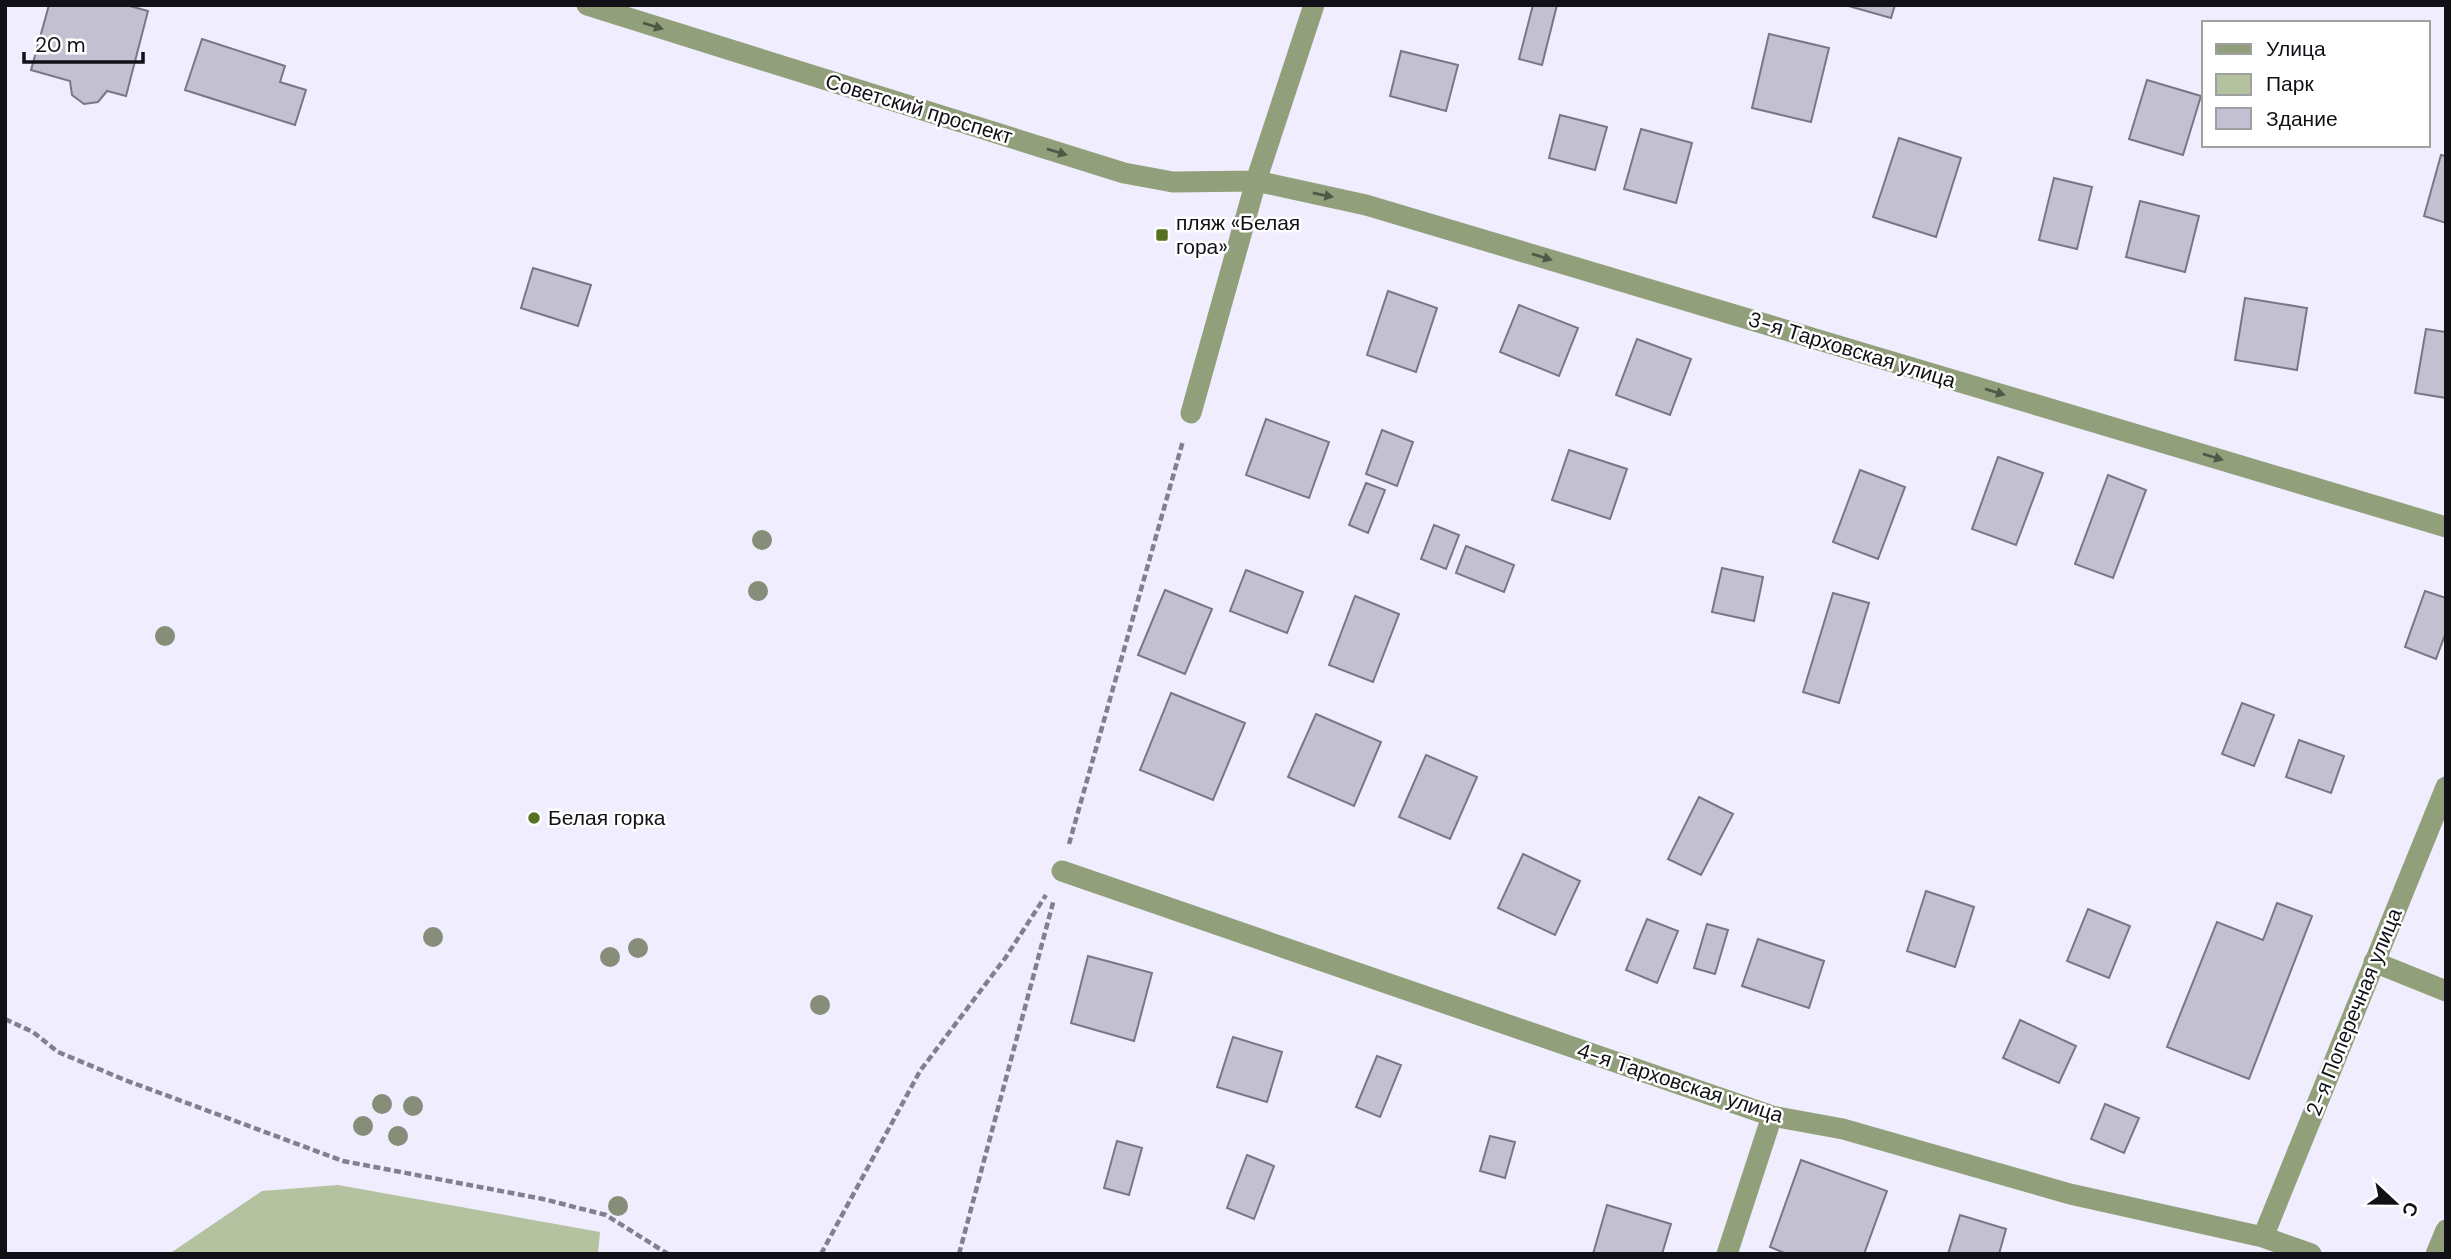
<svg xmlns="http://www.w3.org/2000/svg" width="2451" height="1259" viewBox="0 0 2451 1259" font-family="'DM Sans',sans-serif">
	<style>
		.green { fill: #b4c2a0 }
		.building { fill: #c3c0d1; stroke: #797787; stroke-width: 2 }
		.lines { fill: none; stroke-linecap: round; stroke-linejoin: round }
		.path { stroke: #82808c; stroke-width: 4.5; stroke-dasharray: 7 3.5; stroke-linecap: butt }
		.minor { stroke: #91a07a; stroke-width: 21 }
		.tree { fill: #868d79 }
		.oneway { fill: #515848 }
		.poi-dot { fill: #577022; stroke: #fff; stroke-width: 2.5 }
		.labels { text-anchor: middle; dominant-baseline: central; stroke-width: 5; stroke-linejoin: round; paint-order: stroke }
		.street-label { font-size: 21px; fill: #111016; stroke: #fff }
		.poi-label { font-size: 21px; fill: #111016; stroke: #fff; text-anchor: start }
	</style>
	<rect width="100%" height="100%" fill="#f0edff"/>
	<path class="green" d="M338 1185 600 1232 598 1254H169L262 1191Z"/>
	<path class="building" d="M49 5H126L148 11 126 96 107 91 98 102 84 104 72 95 70 81 31 70Z
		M1533 5H1557L1542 65 1519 59Z
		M1845 5H1895L1891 18Z
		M1769 34 1829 48 1811 122 1752 108Z
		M202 39 285 66 280 82 306 90 295 125 185 90Z
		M1401 51 1458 65 1446 111 1390 96Z
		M2147 80 2201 96 2183 155 2129 139Z
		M1560 115 1607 127 1595 170 1549 158Z
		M1641 129 1692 143 1676 203 1624 189Z
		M1899 138 1961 158 1936 237 1873 217Z
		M2441 155 2446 156V223L2424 216Z
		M2054 178 2092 187 2077 249 2039 240Z
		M2140 201 2199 216 2185 272 2126 257Z
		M533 268 591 285 578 326 521 308Z
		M1388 291 1437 308 1416 372 1367 355Z
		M2245 298 2307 308 2297 370 2235 360Z
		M1519 305 1578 328 1559 376 1500 352Z
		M2426 329 2446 332V398L2415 393Z
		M1637 339 1691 359 1670 415 1616 395Z
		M1266 419 1329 442 1309 498 1246 475Z
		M1382 430 1413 442 1397 486 1366 474Z
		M1569 450 1627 469 1610 519 1552 500Z
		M1998 457 2043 473 2016 545 1972 529Z
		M1860 470 1905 487 1878 559 1833 542Z
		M2108 475 2146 490 2113 578 2075 564Z
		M1366 483 1385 490 1368 533 1349 525Z
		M1434 525 1459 535 1446 569 1421 559Z
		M1466 546 1514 565 1504 592 1456 573Z
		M1722 568 1763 577 1754 621 1712 612Z
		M1246 570 1303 592 1287 633 1230 611Z
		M1165 590 1212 609 1185 674 1138 655Z
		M2425 591 2446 598V632L2436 659 2405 647Z
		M1833 593 1869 603 1839 703 1803 692Z
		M1355 596 1399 614 1373 682 1329 665Z
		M1171 693 1245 723 1213 800 1140 770Z
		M2242 703 2274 715 2254 766 2222 754Z
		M1316 714 1381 742 1354 806 1288 777Z
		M2299 740 2344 756 2331 793 2286 777Z
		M1426 755 1477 777 1450 839 1399 817Z
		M1699 797 1733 814 1701 875 1668 859Z
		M1523 854 1580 881 1555 935 1498 908Z
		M1926 891 1974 907 1955 967 1907 951Z
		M2277 903 2312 916 2249 1079 2167 1047 2217 922 2263 940Z
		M2088 909 2130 926 2109 978 2067 961Z
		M1647 919 1678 931 1657 983 1626 970Z
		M1707 924 1728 930 1715 974 1694 968Z
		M1758 939 1824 961 1809 1008 1742 986Z
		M1088 956 1152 973 1134 1041 1071 1023Z
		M2020 1020 2076 1046 2059 1083 2003 1058Z
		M1233 1037 1282 1052 1267 1102 1217 1087Z
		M1377 1056 1401 1065 1380 1117 1356 1107Z
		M2105 1104 2139 1118 2124 1153 2091 1139Z
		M1490 1136 1515 1142 1505 1178 1480 1171Z
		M1117 1141 1142 1148 1129 1195 1104 1188Z
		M1247 1155 1274 1166 1254 1219 1227 1208Z
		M1801 1160 1887 1191 1864 1254H1787L1770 1247Z
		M1607 1205 1671 1224 1662 1254H1593Z
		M1960 1215 2006 1229 1999 1254H1948Z"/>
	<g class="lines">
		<path class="path" d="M1069 844 1183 441
			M5 1019 33 1032 58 1052 125 1080 343 1161 543 1199 606 1215 668 1254
			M821 1254 920 1071 1006 957 1046 895
			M959 1254 1054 899"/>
		<path class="minor" d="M587 5 1124 173 1173 182 1256 181 1366 205 2446 527
			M1191 413 1256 181 1314 5
			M1062 871 1772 1116 1843 1129 2070 1194 2263 1237 2311 1254
			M2374 962 2446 991
			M2263 1237 2446 787
			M1727 1254 1772 1116
			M2436 1254 2446 1230"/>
	</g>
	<g class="tree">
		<circle cx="762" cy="540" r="10"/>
		<circle cx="758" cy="591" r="10"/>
		<circle cx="165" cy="636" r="10"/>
		<circle cx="433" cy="937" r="10"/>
		<circle cx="638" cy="948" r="10"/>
		<circle cx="610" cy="957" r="10"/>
		<circle cx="820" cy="1005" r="10"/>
		<circle cx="382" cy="1104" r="10"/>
		<circle cx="413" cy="1106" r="10"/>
		<circle cx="363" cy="1126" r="10"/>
		<circle cx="398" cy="1136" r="10"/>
		<circle cx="618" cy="1206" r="10"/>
	</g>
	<defs><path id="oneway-solid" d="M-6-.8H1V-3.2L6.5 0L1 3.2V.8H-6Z" transform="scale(1.75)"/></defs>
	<g class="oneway">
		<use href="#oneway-solid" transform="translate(653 26) rotate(17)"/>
		<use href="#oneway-solid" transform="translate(1057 152) rotate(17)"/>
		<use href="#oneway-solid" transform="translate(1323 195) rotate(12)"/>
		<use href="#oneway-solid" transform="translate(1542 257) rotate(17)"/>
		<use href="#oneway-solid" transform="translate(1995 392) rotate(17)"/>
		<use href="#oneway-solid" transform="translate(2213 457) rotate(17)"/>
	</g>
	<g class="poi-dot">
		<rect x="1155" y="228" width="14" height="14" rx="3.5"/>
		<circle cx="534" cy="818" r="7"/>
	</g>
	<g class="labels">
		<g class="street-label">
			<text transform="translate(919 109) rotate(17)">Советский проспект</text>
			<text transform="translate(1852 350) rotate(17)">3-я Тарховская улица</text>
			<text transform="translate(2354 1012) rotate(-68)">2-я Поперечная улица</text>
			<text transform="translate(1680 1083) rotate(18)">4-я Тарховская улица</text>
		</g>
		<g class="poi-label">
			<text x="1176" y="223">пляж «Белая<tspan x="1176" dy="24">гора»</tspan></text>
			<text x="548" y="818">Белая горка</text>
		</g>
	</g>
	<rect width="2451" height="1259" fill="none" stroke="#111016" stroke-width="14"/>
	<rect x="2202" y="21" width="228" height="126" fill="#ffffff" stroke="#a09fa2" stroke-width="2"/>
	<rect x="2216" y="44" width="35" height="10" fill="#91a07a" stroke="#a09fa2" stroke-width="2"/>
	<text x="2266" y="56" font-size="21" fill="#111016">Улица</text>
	<rect x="2216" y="74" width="35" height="21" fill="#b4c2a0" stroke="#a09fa2" stroke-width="2"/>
	<text x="2266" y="91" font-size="21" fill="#111016">Парк</text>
	<rect x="2216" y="108" width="35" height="21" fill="#c3c0d1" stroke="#a09fa2" stroke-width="2"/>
	<text x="2266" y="126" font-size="21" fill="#111016">Здание</text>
	<g transform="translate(2395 1203) rotate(112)" stroke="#ffffff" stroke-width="5" paint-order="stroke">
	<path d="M0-5L12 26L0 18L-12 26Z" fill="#111016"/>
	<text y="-10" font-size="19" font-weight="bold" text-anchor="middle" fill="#111016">С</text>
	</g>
	<path d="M24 52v10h119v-10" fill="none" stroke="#111016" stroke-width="3.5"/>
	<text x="35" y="52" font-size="21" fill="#111016" stroke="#ffffff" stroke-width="5" paint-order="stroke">20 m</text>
</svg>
